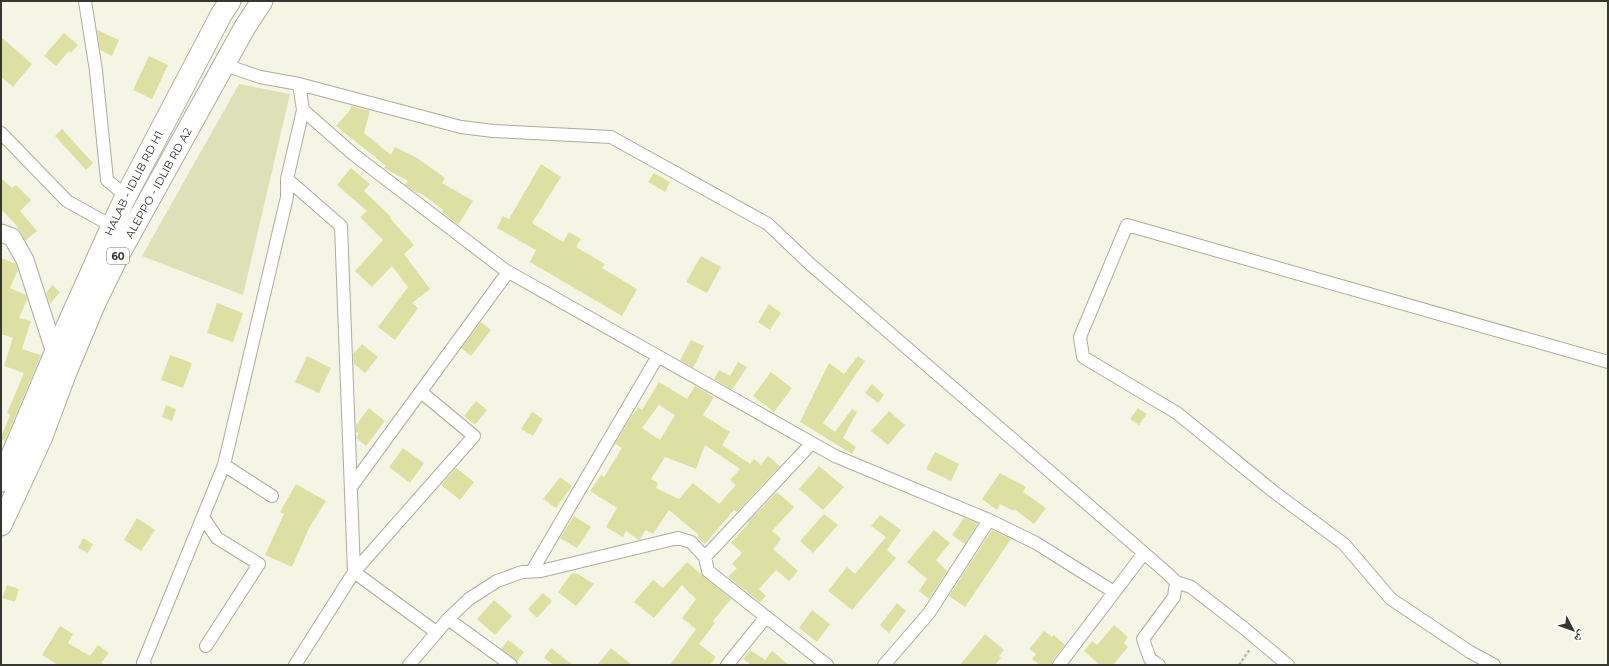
<svg xmlns="http://www.w3.org/2000/svg" width="1609" height="666" viewBox="0 0 1609 666" font-family="Montserrat,'Noto Naskh Arabic',sans-serif">
	<style>
		.green { fill: #dee0b7 }
		.building { fill: #dee0a3; fill-rule: evenodd }
		.lines { fill: none; stroke-linecap: round; stroke-linejoin: round }
		.street-casing { stroke: #acad9d; stroke-width: 14 }
		.secondary-casing { stroke: #acad9d; stroke-width: 19 }
		.highway-casing { stroke: #acad9d; stroke-width: 23 }
		.path { stroke: #b8b9ab; stroke-width: 2.5; stroke-dasharray: 3 2; stroke-linecap: butt }
		.street { stroke: #fff; stroke-width: 12 }
		.secondary { stroke: #fff; stroke-width: 17 }
		.highway { stroke: #fff; stroke-width: 21 }
		.labels { text-anchor: middle; dominant-baseline: central; stroke-width: 3; stroke-linejoin: round; paint-order: stroke }
		.shield { fill: #fff; stroke: #72736e; stroke-width: 1 }
		.shield-label { font-size: 10px; font-weight: bold; fill: #363730 }
		.street-label { font-size: 11px; fill: #363730; stroke: #fff }
	</style>
	<rect width="100%" height="100%" fill="#f4f5e4"/>
	<path class="green" d="M239 84 290 94 243 295 142 256Z"/>
	<path class="building" d="M97 30 119 40 112 56 100 50Z
		M64 33 78 45 71 53 69 51 56 66 44 56Z
		M1 37 32 64 13 87 1 77Z
		M149 56 168 65 152 99 133 90Z
		M351 106 370 111 364 133 391 155 395 147 417 158 445 178 442 183 473 201 458 225 442 212 443 210 438 206 419 192 417 193 405 185 408 181 384 168 386 166 336 126 350 110Z
		M62 129 93 163 86 170 55 136Z
		M541 164 561 177 532 223 563 242 569 232 581 239 576 247 605 264 602 268 637 289 622 316 530 262 536 250 497 228 503 216 509 219Z
		M351 168 370 184 364 191 391 217 390 218 414 245 404 254 430 289 412 303 418 308 395 340 378 327 408 287 392 266 372 287 355 271 383 240 360 217 367 211 337 185Z
		M654 173 670 182 665 192 648 182Z
		M1 178 12 188 16 185 31 200 20 211 37 231 25 241 21 232 17 228 18 227 1 209Z
		M701 256 721 267 707 293 686 282Z
		M1 258 16 264 18 270 10 288 26 295 27 300 19 318 31 321 22 349 41 355 5 441 1 439V437L10 415 7 413 24 373 4 366 13 338 1 334Z
		M52 285 60 292 50 304 46 293Z
		M217 303 243 313 233 342 207 333Z
		M769 304 781 313 770 330 758 322Z
		M481 322 491 330 471 356 461 348Z
		M691 340 704 346 693 368 680 360Z
		M362 344 378 357 365 373 354 364 353 354Z
		M170 355 192 363 183 388 161 380Z
		M307 356 331 368 319 393 295 382Z
		M858 356 865 361 823 423 835 432 852 409 857 412 843 438 856 447 852 454 800 422 829 363 844 374Z
		M738 362 747 367 732 390 714 379 719 370 730 376Z
		M771 372 792 388 774 412 753 396Z
		M659 382 687 399 695 386 714 397 703 415 730 432 722 445 750 464 754 459 761 465 768 456 780 466 737 512 734 510 705 544 697 537 699 535 669 510 653 534 646 530 639 540 626 531 623 537 606 527 617 508 590 491 601 475 604 477 622 448 615 444 631 417 638 407 642 410ZM659 405 675 415 660 440 642 428ZM705 445 740 469 730 480 736 485 719 504 693 483 679 499 656 488 658 483 651 479 665 457 696 469Z
		M872 384 884 395 878 403 865 393Z
		M476 401 487 410 475 425 464 416Z
		M166 405 176 409 172 421 162 417Z
		M369 408 385 421 366 446 356 438 359 433 356 432V425Z
		M1138 408 1147 414 1139 425 1130 419Z
		M889 411 905 425 888 445 871 431Z
		M532 412 543 419 533 436 521 429Z
		M403 448 424 463 410 483 389 467Z
		M935 452 959 464 951 481 926 469Z
		M819 466 844 487 823 510 799 489Z
		M456 468 474 482 460 500 441 485Z
		M1000 473 1026 487 1023 492 1046 508 1034 524 1014 509 1013 511 1000 504 997 510 982 499Z
		M560 477 572 486 556 508 543 499Z
		M296 484 326 501 309 528 292 567 265 555 284 514 280 512Z
		M777 492 794 507 772 531 781 539 773 549 798 571 789 581 776 570 759 589 766 596 760 602 728 577 737 568 732 564 742 553 731 543 749 523 748 522Z
		M824 514 838 525 813 553 800 541Z
		M880 515 901 530 887 550 896 558 852 610 828 591 847 567 855 574 886 537 871 526Z
		M574 516 591 527 577 548 560 538Z
		M137 518 155 530 141 551 124 540Z
		M964 518 978 523 965 544 952 535Z
		M934 530 950 543 936 560 947 571 929 599 919 591 927 579 907 562Z
		M992 530 1011 539 965 607 949 596Z
		M83 538 93 544 88 553 78 548Z
		M687 562 731 599 713 621 715 623 699 644 716 657 710 665H670L696 629 682 618 696 599 682 585 654 618 634 602 653 580 663 588Z
		M572 573 578 574 594 584 576 606 558 592Z
		M7 585 19 589 15 602 2 598Z
		M543 593 552 601 537 618 528 609Z
		M494 600 512 616 495 635 477 619Z
		M897 603 906 611 889 633 880 625Z
		M812 610 830 624 817 642 799 628Z
		M1114 625 1128 637 1124 643 1128 647 1113 665H1100L1084 651 1092 641 1097 645Z
		M60 626 73 634 68 643 90 656 98 645 109 653 101 663 105 665H58L42 655Z
		M1044 631 1052 637 1054 635 1065 645 1053 660 1052 665H1040L1032 659 1036 654 1029 649Z
		M985 634 1004 650 999 656 1001 658 995 665H960Z
		M508 640 524 652 517 661 501 649Z
		M551 648 573 665H554L544 658Z
		M611 648 632 665H597Z
		M750 650 765 660 772 651 789 665H751L743 659Z"/>
	<g class="lines">
		<defs>
			<path id="street" d="M85 1 96 71 107 180 126 196
				M225 65 260 77 299 84 461 127 493 131 611 137 768 224 810 264 1167 573 1176 582 1191 587 1245 629 1288 665
				M303 110 353 154 505 270 835 456 989 520 1036 543 1114 592
				M1 133 67 201 112 226
				M287 179 341 226 354 572 295 665
				M421 392 474 436 354 572 436 632
				M812 443 705 557 708 571 827 665
				M224 465 272 496
				M351 487 508 272
				M203 517 217 538 259 564 206 646
				M532 571 658 356
				M448 619 511 665
				M145 665 143 663 224 465 287 197V179L303 110 299 84
				M409 665 448 619 469 599 497 581 522 572 541 571 678 538 691 542 705 557
				M727 665 766 617
				M884 665 929 613 989 520
				M1059 665 1144 553
				M1159 665 1150 659 1143 639 1174 597 1176 582
				M1494 665 1470 652 1391 599 1344 544 1274 492 1177 413 1083 357 1080 337 1127 225 1608 362"/>
			<path id="secondary" d="M1 233 12 237 25 260 55 353"/>
			<g id="highway">
				<path id="s1" d="M1 481 55 353 112 226 126 196 221 15 230 1"/>
				<path id="s2" d="M1 525 41 439 66 372 95 303 119 254 245 27 262 1"/>
			</g>
		</defs>
		<use href="#street" class="street-casing"/>
		<use href="#secondary" class="secondary-casing"/>
		<use href="#highway" class="highway-casing"/>
		<path class="path" d="M1239 665 1250 649"/>
		<use href="#street" class="street"/>
		<use href="#secondary" class="secondary"/>
		<use href="#highway" class="highway"/>
	</g>
	<g class="labels">
		<rect class="shield" x="107" y="248" width="22" height="16" rx="3"/>
		<g class="shield-label">
			<text x="118" y="256">60</text>
		</g>
		<g class="street-label">
			<text stroke="none"><textPath href="#s2" startOffset="377">ALEPPO - IDLIB RD A2</textPath></text>
			<text stroke="none"><textPath href="#s1" startOffset="326">HALAB - IDLIB RD H1</textPath></text>
		</g>
	</g>
	<rect width="1609" height="666" fill="none" stroke="#363730" stroke-width="4"/>
	<g transform="translate(1573 630) rotate(131)" stroke="#ffffff" stroke-width="3" paint-order="stroke">
	<path d="M0-3L7 15L0 10L-7 15Z" fill="#363730"/>
	<text y="-6" font-size="11" font-weight="bold" text-anchor="middle" fill="#363730">ش</text>
	</g>
</svg>
